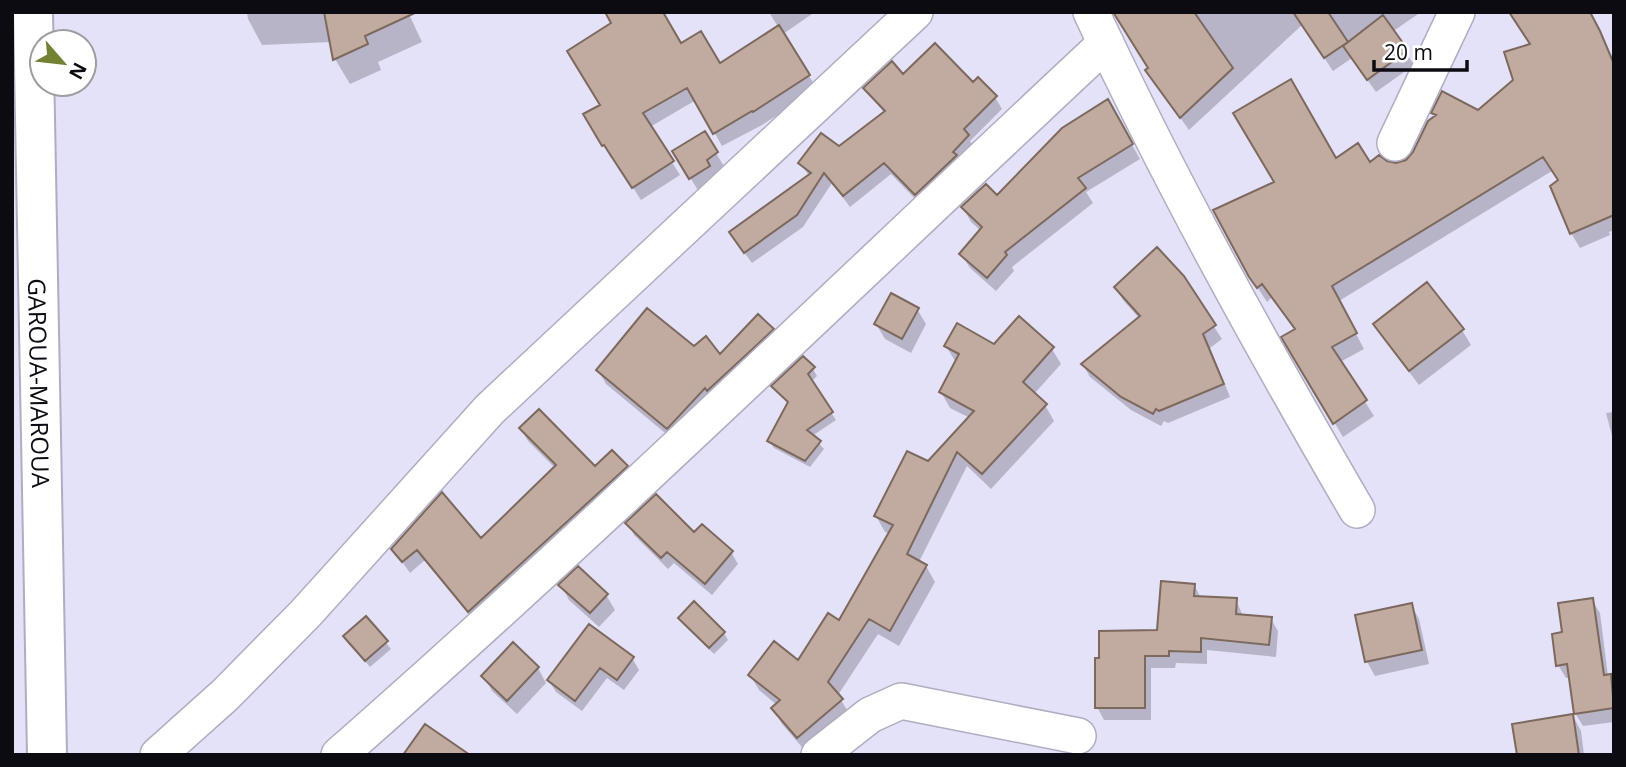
<svg xmlns="http://www.w3.org/2000/svg" width="1626" height="767" viewBox="0 0 1626 767" font-family="'Open Sans',sans-serif">
	<style>
		.shadow { fill: #0003 }
		.building { fill: #c1aba0; stroke: #7d685e; stroke-width: 2 }
		.lines { fill: none; stroke-linecap: round; stroke-linejoin: round }
		.minor-casing { stroke: #afadc2; stroke-width: 38 }
		.highway-casing { stroke: #afadc2; stroke-width: 42 }
		.minor { stroke: #fff; stroke-width: 35 }
		.highway { stroke: #fff; stroke-width: 38 }
		.labels { text-anchor: middle; dominant-baseline: central; stroke-width: 6; stroke-linejoin: round; paint-order: stroke }
		.street-label { font-size: 24px; fill: #0c0b12; stroke: #fff }
	</style>
	<rect width="100%" height="100%" fill="#e4e2f8"/>
	<path class="shadow" d="M247 12H408L422 42 378 62 381 70 350 84 335 59 332 42 262 45 248 19Z
		M769 12H815L783 34 817 89 762 125 722 146 696 100 650 127 680 175 641 200 613 157 611 158 586 115 602 105 681 45 719 65 778 27Z
		M1115 12H1421L1392 32 1414 65 1376 92 1352 58 1333 71 1302 25 1189 130 1156 84 1150 69Z
		M1589 12 1614 62V230L1609 232 1610 235 1580 248 1571 233 1560 181 1552 171 1339 301 1364 349 1340 362 1374 416 1343 437 1284 338 1296 331 1271 298 1267 302 1250 276 1335 160 1370 164 1396 165 1407 161 1436 117 1433 113 1478 112 1515 80 1532 45Z
		M903 76 973 85 995 97 1002 109 970 141 974 147 922 206 891 174 850 207 832 183 803 227 752 263 738 244 810 177 800 163 839 149 885 114 865 88Z
		M1108 102 1140 159 1086 192 1093 203 1012 267 1014 271 996 291 970 268 961 254 981 231 971 222 963 208 997 197Z
		M704 133 725 168 714 175 717 181 699 192 674 151Z
		M1182 277 1222 339 1210 348 1230 397 1168 423 1164 421 1161 426 1131 410 1090 377 1083 365 1139 318 1123 300 1116 287Z
		M917 309 926 324 911 353 885 339 876 324Z
		M1375 325 1462 330 1471 345 1419 385 1384 339Z
		M772 330 780 344 676 442 606 384 598 370 694 349 720 357Z
		M946 346 1052 349 1061 364 1034 394 1045 405 1054 421 991 489 967 466 919 562 926 566 935 582 899 646 878 634 838 695 850 715 807 753 782 724 773 708 777 705 759 690 750 675 799 662 840 623 890 534 885 532 876 516 970 418 950 408 941 392 955 361Z
		M813 369 817 376 811 382 836 420 812 436 824 449 810 467 774 448 769 441 789 404 773 387Z
		M1614 412V443L1606 413Z
		M521 429 595 468 626 467 633 479 476 623 425 560 410 573 393 549 481 540 555 468 528 441Z
		M628 523 694 534 731 552 738 564 712 595 674 563 668 569 634 535Z
		M561 585 606 595 615 610 599 627 569 600Z
		M1194 585 1201 598 1236 600 1243 616 1271 619 1278 631 1276 657 1207 650V664L1176 663 1175 668H1151V720H1104L1097 707Z
		M1592 600 1600 613 1608 676 1614 683V722L1583 726 1575 713 1571 678H1566L1558 665Z
		M1411 605 1419 619 1429 664 1375 676 1367 662Z
		M366 618 391 649 370 667 349 643Z
		M680 618 724 633 728 640 714 654 684 625Z
		M632 658 639 670 624 690 607 678 582 711 556 692 549 681Z
		M538 668 546 683 517 714 492 691 484 676Z
		M1573 716 1581 731 1584 755H1519Z"/>
	<path class="building" d="M324 12H417L365 36 368 44 333 60Z
		M605 12H663L681 43 701 31 720 63 779 25 810 75 753 112 752 111 713 134 687 88 643 113 674 161 632 188 604 145 602 146 583 114 600 105 567 51 611 23Z
		M1113 12H1194L1233 68 1180 118 1145 70 1148 68Z
		M1293 12H1328L1348 42 1324 58Z
		M1509 12H1590L1600 31 1614 64V215L1570 234 1550 186 1558 180 1543 157 1332 286 1357 333 1332 347 1367 400 1333 424 1281 337 1295 329 1262 284 1257 288 1249 277 1213 210 1274 182 1233 113 1291 79 1336 158 1358 143 1370 162 1379 155 1387 161 1396 163 1406 160 1413 152 1428 121 1436 115 1431 113 1442 91 1478 110 1513 80 1504 52 1530 44Z
		M1383 15 1408 50 1367 80 1343 46Z
		M935 43 973 82 978 77 997 96 964 129 969 135 953 152 957 155 915 195 884 163 843 196 824 173 797 215 744 253 729 232 811 173 798 163 821 133 839 146 885 111 863 88 892 61 903 74Z
		M1108 99 1133 144 1078 178 1086 188 1005 252 1007 255 987 278 959 254 982 227 961 207 986 184 997 195 1062 128Z
		M705 131 718 152 707 160 710 166 689 179 672 151Z
		M1157 247 1184 276 1216 325 1203 334 1224 384 1159 411 1156 409 1153 414 1121 397 1081 364 1140 316 1114 287Z
		M1427 282 1464 329 1409 371 1373 324Z
		M891 293 919 308 902 339 874 324Z
		M647 308 694 346 706 336 720 354 758 314 774 329 707 391 705 388 667 429 596 370Z
		M1019 316 1054 347 1023 382 1047 404 982 474 957 452 907 554 927 565 890 631 869 619 828 682 843 699 797 738 771 708 780 700 748 675 774 641 798 660 828 613 839 620 893 525 874 516 907 451 928 461 974 411 939 392 959 354 944 346 957 323 994 344Z
		M803 356 815 367 808 374 833 412 807 430 821 441 805 461 767 441 788 402 771 386Z
		M539 409 595 466 612 450 628 466 468 612 417 550 402 562 391 549 442 492 481 538 556 465 519 428Z
		M656 494 694 532 702 524 733 551 705 584 667 552 661 558 625 523Z
		M578 566 608 594 590 613 558 585Z
		M1161 581 1195 584 1194 596 1237 598 1236 614 1272 617 1269 645 1201 638V652L1169 651V656H1145V708H1095V658H1099V631L1157 630Z
		M1593 598 1604 675 1611 674 1614 708 1574 714 1567 664 1556 666 1552 634 1562 632 1558 603Z
		M694 601 725 632 709 648 678 618Z
		M1412 603 1422 650 1365 662 1355 615Z
		M366 616 388 641 365 661 343 636Z
		M589 624 634 657 617 680 600 668 575 701 547 680Z
		M513 642 539 667 507 701 481 676Z
		M1573 714 1579 755H1517L1512 724Z
		M425 724 470 755H403Z"/>
	<g class="lines">
		<defs>
			<path id="minor" d="M1091 12C1171 183 1262 347 1357 510
				M1395 143 1457 12
				M158 755 225 695 306 613 490 409 915 12
				M339 755C601 525 851 281 1106 43
				M819 755 870 715 901 701 1078 736"/>
			<g id="highway">
				<path id="s1" d="M33 12 47 755"/>
			</g>
		</defs>
		<use href="#minor" class="minor-casing"/>
		<use href="#highway" class="highway-casing"/>
		<use href="#minor" class="minor"/>
		<use href="#highway" class="highway"/>
	</g>
	<g class="labels">
		<g class="street-label">
			<text stroke="none"><textPath href="#s1" startOffset="371">GAROUA-MAROUA</textPath></text>
		</g>
	</g>
	<rect width="1626" height="767" fill="none" stroke="#0c0b12" stroke-width="28"/>
	<g transform="translate(63 63) rotate(118)"><circle r="33" fill="#ffffff" stroke="#9e9da0" stroke-width="2"/>
	<path d="M0-5L12 26L0 18L-12 26Z" fill="#718333"/>
	<text y="-10" font-size="19" font-weight="bold" text-anchor="middle" fill="#0c0b12">N</text>
	</g>
	<path d="M1374 60v10h93v-10" fill="none" stroke="#0c0b12" stroke-width="3.5"/>
	<text x="1384" y="60" font-size="21" fill="#0c0b12" stroke="#ffffff" stroke-width="5" paint-order="stroke">20 m</text>
</svg>
